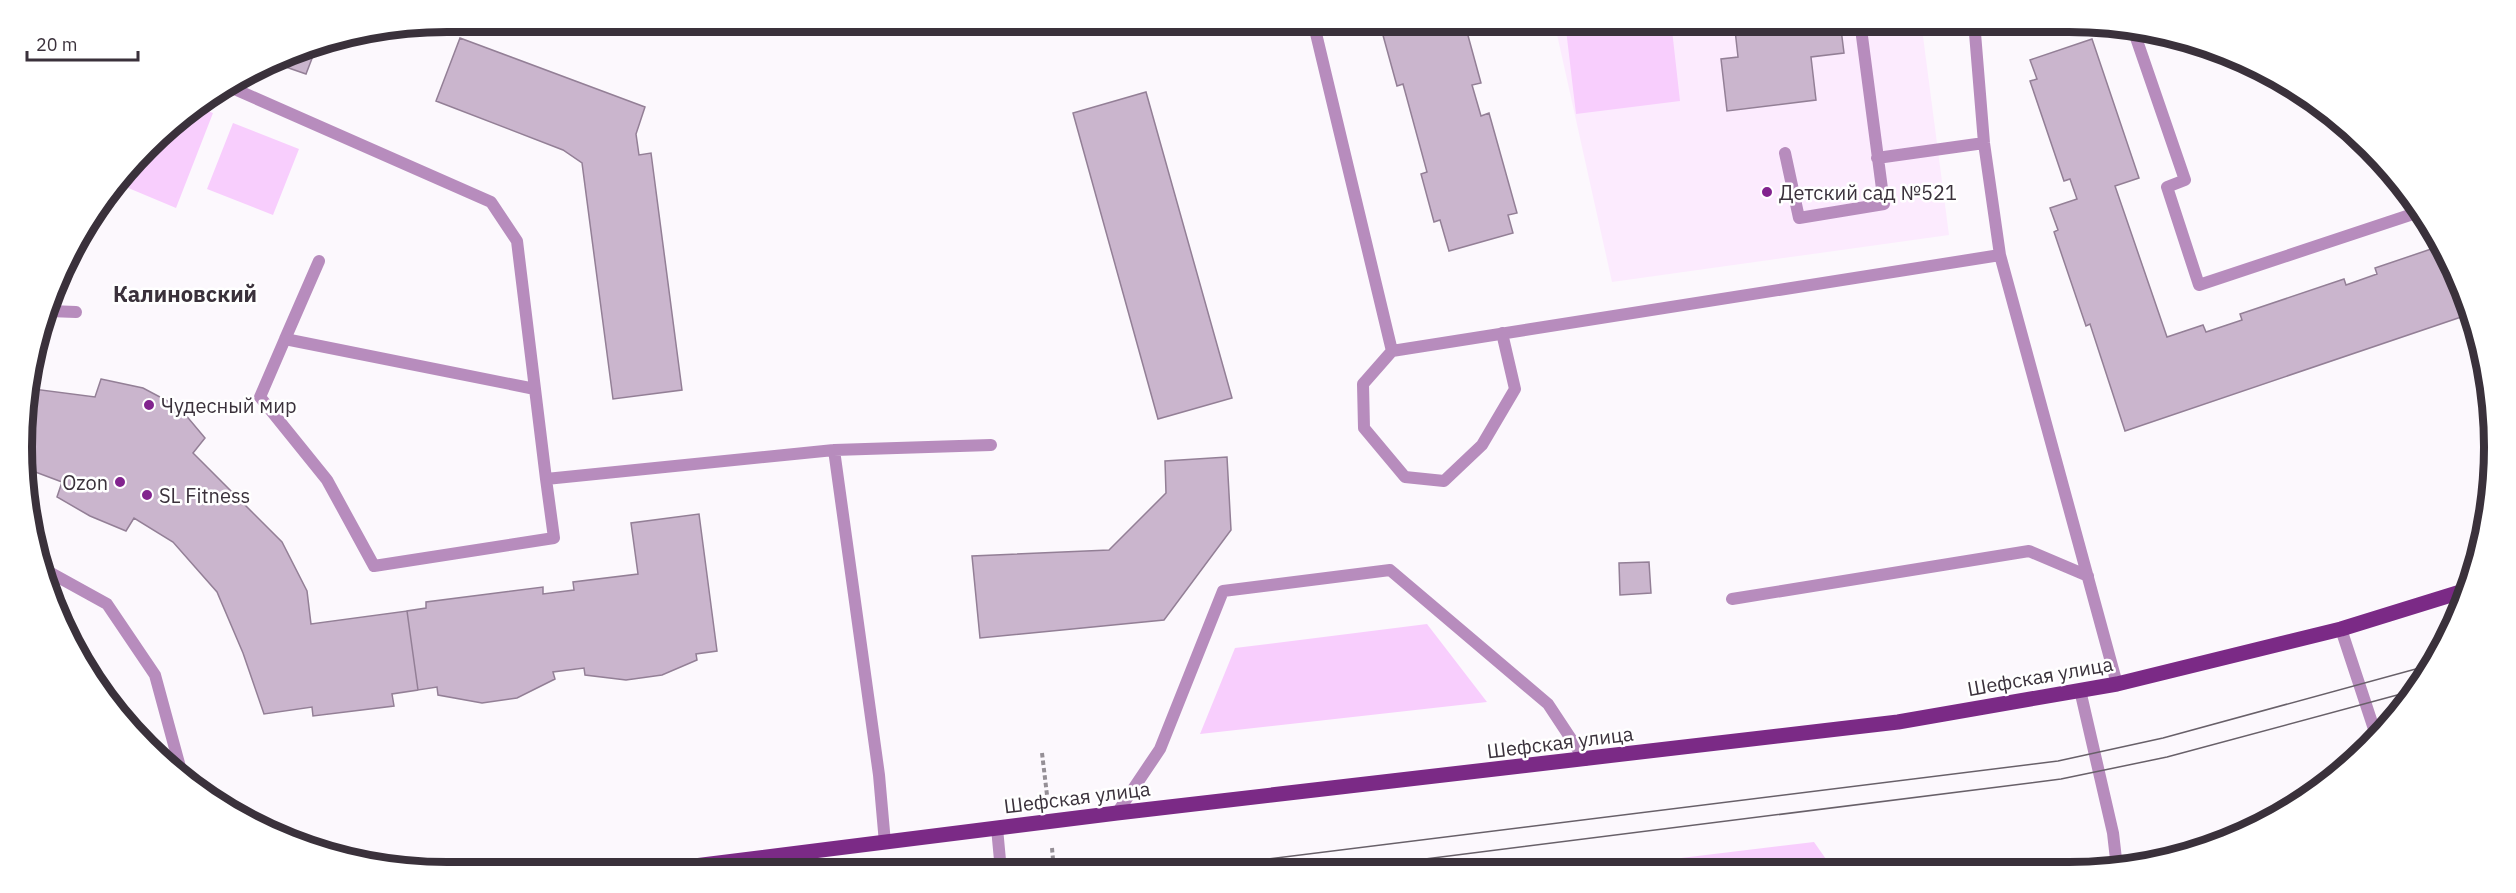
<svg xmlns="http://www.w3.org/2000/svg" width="2516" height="893" viewBox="0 0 2516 893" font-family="'IBM Plex Sans',sans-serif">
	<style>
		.built { fill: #fcebfe }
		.green { fill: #f8cefd }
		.building { fill: #cab5cd; stroke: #937f96; stroke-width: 1.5 }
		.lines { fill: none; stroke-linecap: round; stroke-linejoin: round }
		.path { stroke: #958f96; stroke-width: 4; stroke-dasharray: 4.5 3; stroke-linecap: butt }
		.service { stroke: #b78cbd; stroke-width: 12 }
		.primary { stroke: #7b2a86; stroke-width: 15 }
		.tram { stroke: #686069; stroke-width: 1.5 }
		.poi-dot { fill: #82238e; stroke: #fff; stroke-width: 2 }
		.labels { text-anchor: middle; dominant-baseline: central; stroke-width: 5; stroke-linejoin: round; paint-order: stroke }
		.poi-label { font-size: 20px; fill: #3a313b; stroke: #fff; text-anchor: start }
		.street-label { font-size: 20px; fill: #3a313b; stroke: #fff }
		.quarter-label { font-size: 22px; font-weight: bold; fill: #3a313b; stroke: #fff }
		.rim { fill: none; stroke: #3a313b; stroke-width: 8 }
	</style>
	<rect width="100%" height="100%" fill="#fcf8fd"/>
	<path class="built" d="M1554 21H1921L1949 235 1612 282Z"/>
	<path class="green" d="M1565 21H1671L1680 101 1576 114Z
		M198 107 213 113 176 208 114 182 166 127Z
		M233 123 299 149 273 215 207 189Z
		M1427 624 1487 702 1200 734 1235 648Z
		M1814 842 1833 869 1582 870Z"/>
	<path class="building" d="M1385 21H1464L1481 83 1472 85 1481 116 1489 113 1517 213 1508 215 1513 233 1449 251 1440 220 1434 222 1421 174 1427 172 1403 84 1397 86 1381 28 1387 27Z
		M1734 21H1840L1844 53 1811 57 1816 100 1727 111 1721 59 1738 57Z
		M460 38 645 107 636 134 639 155 651 153 682 390 613 399 582 163 563 150 436 101Z
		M2092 39 2139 178 2115 186 2167 337 2203 325 2206 332 2242 320 2240 314 2344 279 2346 285 2377 274 2375 268 2443 245 2473 313 2125 431 2090 324 2086 326 2054 232 2058 230 2050 208 2077 199 2070 179 2064 181 2030 81 2037 79 2030 60Z
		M309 46 316 48 306 74 280 65 285 53Z
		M1146 92 1232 398 1158 419 1073 113Z
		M101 379 143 388 179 407 205 438 193 453 282 542 307 591 311 624 407 611 418 690 392 694 394 706 313 716 312 707 264 714 243 653 217 592 173 542 134 518 126 531 90 516 57 497 62 482 22 467 26 388 95 397Z
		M1227 457 1231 530 1164 620 980 638 972 556 1109 550 1166 493 1165 461Z
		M699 514 717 651 696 654 697 660 662 675 626 680 585 675 584 668 553 672 555 679 517 698 482 703 438 695 437 687 418 690 407 611 426 608V602L543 587V594L574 590 573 582 638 574 631 523Z
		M1649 562 1651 593 1620 595 1619 563Z"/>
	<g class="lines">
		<path class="path" d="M1042 753 1047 795
			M1052 848 1054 871"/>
		<path class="service" d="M1313 21 1392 351 1363 384 1364 428 1405 477 1444 481 1482 445 1515 389 1502 333
			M1974 21 1984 143 2000 255 2117 684
			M2133 29 2185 180 2167 187 2199 285 2422 211
			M230 87 491 202 517 241 535 389
			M1785 153 1799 218 1884 204 1860 21
			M1877 158 1984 143
			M319 261 285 339 535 389 546 479 834 450
			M49 311 76 312
			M285 339 260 397 327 480 374 566 554 538 546 479
			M1392 351 2000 255
			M40 567 107 604 155 675 183 778
			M1732 599 2029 551 2088 576
			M2341 629 2376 735
			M2080 690 2113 833 2117 868
			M1117 813 1160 749 1223 591 1390 570 1548 704 1585 760
			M997 828 1001 871
			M885 843 879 775 834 450 991 445"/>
		<path class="primary" d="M646 872 1117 813 1898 722 2117 684 2341 629 2467 590"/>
		<path class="tram" d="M1179 870 2058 761 2163 738 2434 664
			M1338 870 2061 779 2167 757 2412 691"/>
	</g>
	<g class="poi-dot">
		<circle cx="1767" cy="192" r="6"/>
		<circle cx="149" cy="405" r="6"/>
		<circle cx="120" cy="482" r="6"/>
		<circle cx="147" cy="495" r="6"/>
	</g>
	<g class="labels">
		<g class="poi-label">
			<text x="1779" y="192">Детский сад №521</text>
			<text x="161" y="405">Чудесный мир</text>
			<text x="108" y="482" text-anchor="end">Ozon</text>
			<text x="159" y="495">SL Fitness</text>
		</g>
		<g class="street-label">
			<text transform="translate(2040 676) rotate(-10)">Шефская улица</text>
			<text transform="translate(1560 742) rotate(-7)">Шефская улица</text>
			<text transform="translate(1077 797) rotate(-7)">Шефская улица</text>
		</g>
		<g class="quarter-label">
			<text x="185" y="293">Калиновский</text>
		</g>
	</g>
	<path d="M0 0H2516V893H0ZM447 32H2069A415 415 0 0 1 2484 447V447A415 415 0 0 1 2069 862H447A415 415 0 0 1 32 447V447A415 415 0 0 1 447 32Z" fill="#fff" fill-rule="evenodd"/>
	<path class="rim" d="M447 32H2069A415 415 0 0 1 2484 447V447A415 415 0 0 1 2069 862H447A415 415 0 0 1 32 447V447A415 415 0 0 1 447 32Z"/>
	<path d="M27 51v9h111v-9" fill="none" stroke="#3a313b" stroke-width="3"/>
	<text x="36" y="51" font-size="18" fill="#3a313b" stroke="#ffffff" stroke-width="4.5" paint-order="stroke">20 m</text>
</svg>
